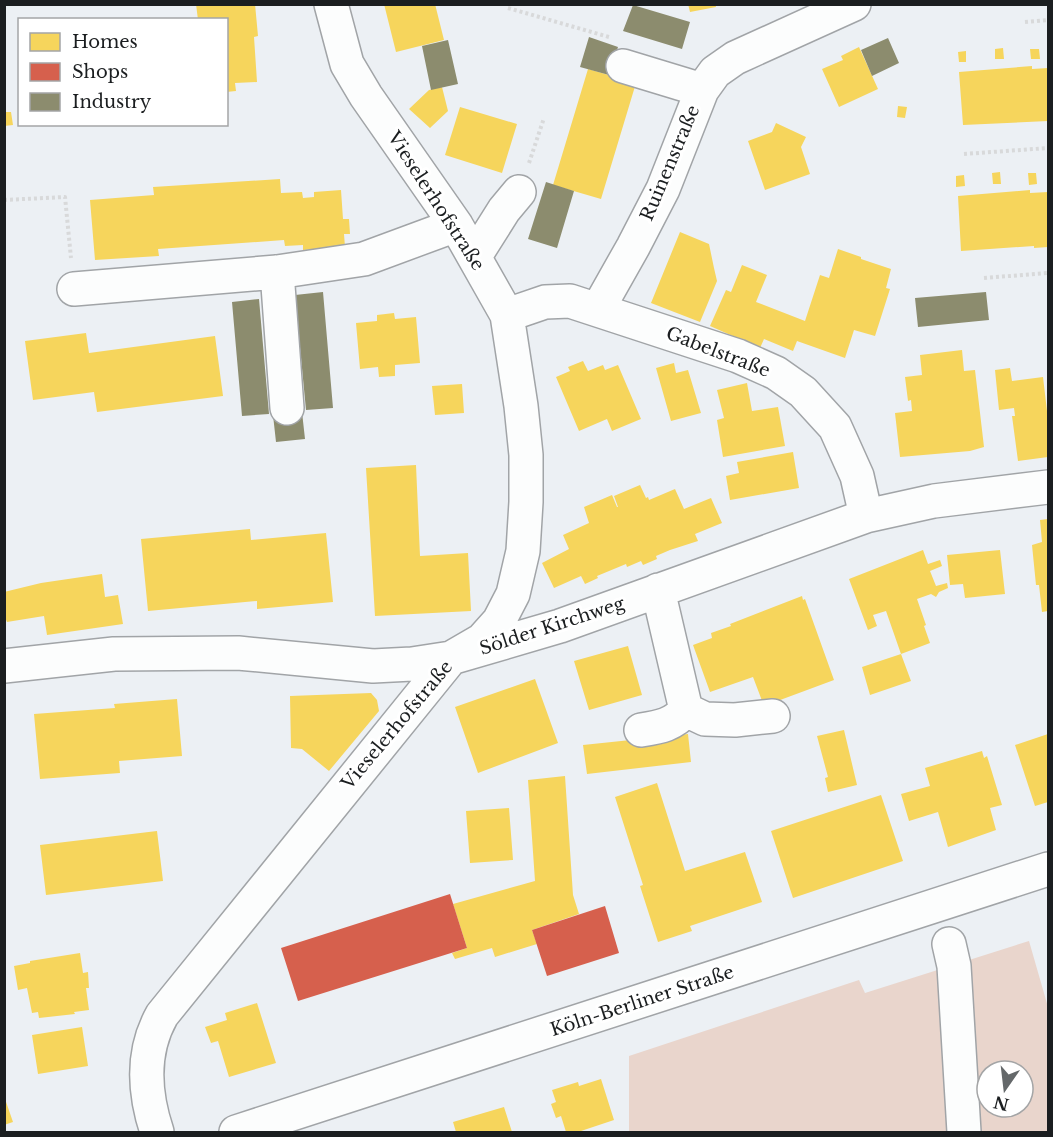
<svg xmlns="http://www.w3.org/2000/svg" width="1053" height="1137" viewBox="0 0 1053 1137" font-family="'Libre Baskerville',serif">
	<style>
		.green { fill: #e9d5cc; fill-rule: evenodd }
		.homes { fill: #f6d55c }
		.shops { fill: #d6604d }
		.industry { fill: #8c8c6e }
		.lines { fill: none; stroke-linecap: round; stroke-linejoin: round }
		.minor-casing { stroke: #a1a4a7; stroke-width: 36 }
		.major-casing { stroke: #a1a4a7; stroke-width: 36 }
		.path { stroke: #d8d9da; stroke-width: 4; stroke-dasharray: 3 3; stroke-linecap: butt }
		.minor { stroke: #fcfdfd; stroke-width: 33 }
		.major { stroke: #fcfdfd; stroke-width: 33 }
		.labels { text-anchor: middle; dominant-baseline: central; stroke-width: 6; stroke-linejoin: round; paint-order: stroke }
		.street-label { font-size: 18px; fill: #1b1e20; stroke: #fff }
	</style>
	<rect width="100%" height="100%" fill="#ecf0f4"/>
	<path class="green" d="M1029 941 1048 1007V1132H629V1056L859 980 865 993ZM987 1071H1023V1107H987Z"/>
	<path class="homes" d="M196 4H255L258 36 254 37 257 82 235 83 236 91 226 92V20H198Z
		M384 4H435L444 40 396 52Z
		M688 4H715L716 7 690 12Z
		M859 47 878 89 839 107 822 69 843 60 841 56Z
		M1003 48 1004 59H995V49Z
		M1030 49H1039L1040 59H1031Z
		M966 51V62H959L958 52Z
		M1032 66V69L1048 68V121L963 125 959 72Z
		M588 69 636 83 601 199 553 185Z
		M442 87 448 111 430 128 409 109 429 90Z
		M898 106 907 107 905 118 897 117Z
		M460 107 517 124 502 173 445 155Z
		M4 112H11L13 125 4 126Z
		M776 123 806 137 801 147 810 174 765 190 748 141 772 132Z
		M1000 172 1001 184H993L992 173Z
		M1028 173H1036L1037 184 1029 185Z
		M964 175 965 186 956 187V176Z
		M280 179 281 193 302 192 303 198 314 197V192L341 190 343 219H349L350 234H344L345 247 303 250V245L285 246 284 240 158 249 159 256 95 260 90 200 154 195 153 187Z
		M1030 190V193L1048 192V247L1034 248V246L961 251 958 196Z
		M680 232 709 244 714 268 717 281 700 322 651 303Z
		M838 249 861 257V259L891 269 886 288 890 289 875 336 854 330 845 358 797 341 793 351 764 339 760 348 710 326 726 290 731 292 742 265 767 275 756 302 805 321 820 275 829 278Z
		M394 313 395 319 416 317 420 363 395 365V376L379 377 378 367 360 369 356 323 377 321V315Z
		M86 333 89 353 215 336 223 396 97 412 94 392 33 400 25 341Z
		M962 350 964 371 975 370 984 447 970 451 900 457 895 413 912 411 911 400 908 401 905 377 922 375 920 355Z
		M583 361 588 371 603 365 605 370 618 365 641 419 612 431 607 419 579 431 556 377 570 371 568 367Z
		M674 363 676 373 688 370 701 413 671 421 656 368Z
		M1010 368 1012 381 1043 377 1047 411H1048V457L1018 461 1012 416H1015L1014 408 999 410 995 370Z
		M747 383 752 411 778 407 785 446 723 457 717 420 724 418 717 390Z
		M462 384 464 413 435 415 432 386Z
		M793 452 799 488 730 500 726 476 739 473 737 462Z
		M416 465 420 556 468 553 471 611 375 616 366 468Z
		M640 485 646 498 648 497 649 500 675 489 684 509 711 498 722 523 695 534 698 541 670 550 656 556 657 559 643 565 641 561 627 567 626 564 597 576 598 578 585 584 581 576 554 588 542 563 569 549 563 535 589 523 584 507 612 495 617 507H618L614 496Z
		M1048 519V611L1042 612 1039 585H1036L1032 545 1042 542 1040 520Z
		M250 529 251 540 326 533 333 602 257 609V601L148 611 141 539Z
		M923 550 928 564 940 560 942 566 930 571 936 586 947 583 948 588 939 592 936 597 931 594 917 599 926 625 924 626 930 643 901 654 886 611 873 615 877 626 868 630 849 579Z
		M1000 550 1005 594 965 598 963 584 950 585 947 555Z
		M102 574 105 597 118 595 123 624 47 635 44 616 7 622 4 615V592L41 583Z
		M802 596 803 600 805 599 834 680 764 706 753 677 710 692 693 645 712 638 711 633 731 626 730 624Z
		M628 646 642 695 589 710 574 661Z
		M901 654 911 681 870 695 862 667Z
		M535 679 558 743 478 773 455 707Z
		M371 693 377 700 379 711 329 771 302 749 291 748 290 696Z
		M177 699 182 756 119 761 120 773 40 779 34 714 115 708 114 704Z
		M844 730 857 785 828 792 825 778 828 777 817 736Z
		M688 734 691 762 587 774 583 745Z
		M1048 734V802L1035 806 1015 745Z
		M982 751 984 758 987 756 1002 805 990 808 996 830 948 847 938 812 909 821 901 794 930 786 925 768Z
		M565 776 573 895 579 914 532 930 537 944 495 957 492 948 455 959 452 953 467 948 453 904 535 881 528 780Z
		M657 783 685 871 745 852 762 902 690 926 692 931 658 942 640 886 643 885 615 797Z
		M881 795 903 861 793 898 771 831Z
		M509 808 513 860 470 863 466 811Z
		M157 831 163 881 46 895 40 845Z
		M80 953 83 973 88 972 89 988H86L89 1010 74 1012 75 1014 39 1018 38 1012 32 1013 27 988 18 990 14 966 30 963V961Z
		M257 1003 276 1063 229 1077 218 1041 211 1043 205 1027 227 1020 225 1013Z
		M82 1027 88 1066 38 1074 32 1035Z
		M601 1079 614 1120 578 1132H566L561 1116 556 1118 551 1104 556 1102 552 1090 578 1082 579 1086Z
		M4 1096 13 1122 4 1125Z
		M504 1107 512 1132H456L453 1122Z"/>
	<path class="shops" d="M450 894 467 948 298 1001 281 948Z
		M605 906 619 953 547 976 532 930Z"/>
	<path class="industry" d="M633 5 690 22 682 49 623 31Z
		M589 37 618 47 609 75 580 67Z
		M888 38 899 63 872 76 861 50Z
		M448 40 458 84 431 90 422 46Z
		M546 182 574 191 557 248 528 239Z
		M323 292 333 408 306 410 295 295Z
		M986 292 989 320 918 327 915 298Z
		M259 299 269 414 242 416 232 302Z
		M302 412 305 439 276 442 273 415Z"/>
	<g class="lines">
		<defs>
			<path id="minor" d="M623 66 702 90
				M475 256 504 210 519 192
				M277 272 287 408
				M74 289 277 272 364 259 456 225
				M598 309 633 247 663 189 702 90 715 72 735 58 854 4
				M507 315 545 302 570 301 738 356 776 373 803 392 835 427 857 476 866 516
				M658 590 686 710 705 719 735 720 773 716
				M4 666 114 654 238 653 373 666 412 664 451 658 560 626 866 516 934 501 1048 487
				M641 730C660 727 673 725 686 710
				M949 944 954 966 964 1132
				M157 1132C144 1093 141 1052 162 1015L451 658 482 640 499 621 513 594 523 551 526 502V455L521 406 507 315 456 225 366 96 347 64 331 4"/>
			<path id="major" d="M236 1132 1048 869"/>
		</defs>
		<use href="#minor" class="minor-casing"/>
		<use href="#major" class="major-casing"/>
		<path class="path" d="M508 8 609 37
			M1025 22 1048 20
			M964 154 1048 148
			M529 163 544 118
			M4 200 65 197 71 258
			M984 278 1048 273"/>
		<use href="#minor" class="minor"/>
		<use href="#major" class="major"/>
	</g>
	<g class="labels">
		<g class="street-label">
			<text transform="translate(670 163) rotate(-67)">Ruinenstraße</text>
			<text transform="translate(436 201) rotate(57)">Vieselerhofstraße</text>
			<text transform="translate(718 352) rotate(21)">Gabelstraße</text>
			<text transform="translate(552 626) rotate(-18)">Sölder Kirchweg</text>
			<text transform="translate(397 725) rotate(-50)">Vieselerhofstraße</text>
			<text transform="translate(642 1001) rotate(-18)">Köln-Berliner Straße</text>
		</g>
	</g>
	<rect width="1053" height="1137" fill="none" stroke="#1b1e20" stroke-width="12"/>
	<rect x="18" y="18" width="210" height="108" fill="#ffffff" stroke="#a4a5a6" stroke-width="1.5"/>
	<rect x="30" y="33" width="30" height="18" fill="#f6d55c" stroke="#a4a5a6" stroke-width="1.5"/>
	<text x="72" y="48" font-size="18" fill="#1b1e20">Homes</text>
	<rect x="30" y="63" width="30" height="18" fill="#d6604d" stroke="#a4a5a6" stroke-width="1.5"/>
	<text x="72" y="78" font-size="18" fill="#1b1e20">Shops</text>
	<rect x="30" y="93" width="30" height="18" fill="#8c8c6e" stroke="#a4a5a6" stroke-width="1.5"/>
	<text x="72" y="108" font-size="18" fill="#1b1e20">Industry</text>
	<g transform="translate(1005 1089) rotate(194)"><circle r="28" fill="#ffffff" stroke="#a4a5a6" stroke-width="1.5"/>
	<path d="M0-4.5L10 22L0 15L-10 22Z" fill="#64686a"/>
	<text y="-9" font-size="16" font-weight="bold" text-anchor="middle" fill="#1b1e20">N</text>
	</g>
</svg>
